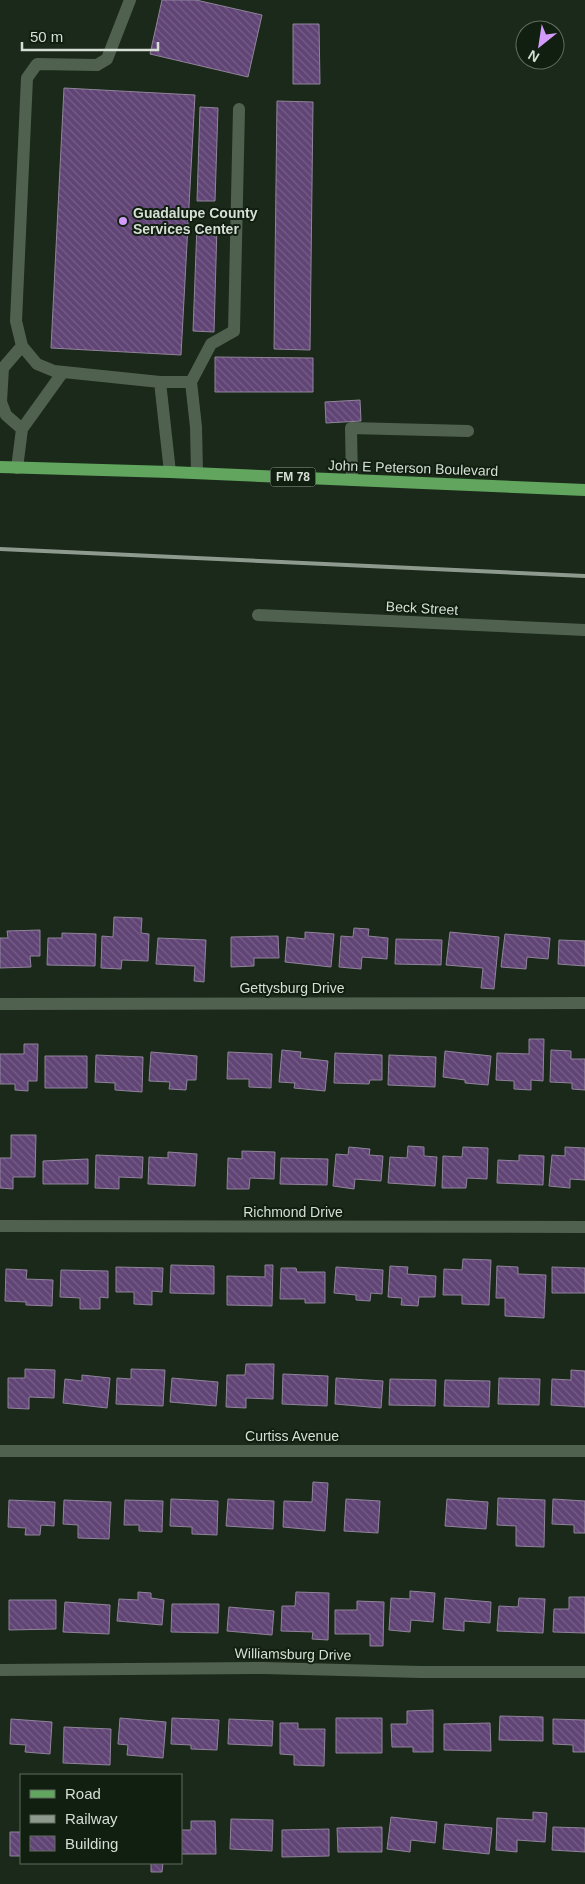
<svg xmlns="http://www.w3.org/2000/svg" width="585" height="1884" viewBox="0 0 585 1884" font-family="Helvetica,sans-serif">
	<style>
		.building { fill: url(#building-back-hatch); stroke: #90849a }
		.lines { fill: none; stroke-linecap: round; stroke-linejoin: round }
		.minor { stroke: #516150; stroke-width: 12 }
		.major { stroke: #61a55e; stroke-width: 12 }
		.rail { stroke: #8f9a8e; stroke-width: 4 }
		.poi-dot { fill: #d39cfc; stroke: #111f10; stroke-width: 2 }
		.labels { text-anchor: middle; dominant-baseline: central; stroke-width: 4; stroke-linejoin: round; paint-order: stroke }
		.shield { fill: #111f10; stroke: #9ba59a; stroke-width: 1 }
		.shield-label { font-size: 12px; font-weight: bold; fill: #d6dfd5 }
		.poi-label { font-size: 14px; font-weight: bold; fill: #d6dfd5; stroke: #111f10; text-anchor: start }
		.street-label { font-size: 14px; fill: #d6dfd5; stroke: #111f10 }
	</style>
	<defs>
		<pattern id="building-back-hatch" width="6" height="6" patternUnits="userSpaceOnUse" patternTransform="scale(1.25)"><rect width="6" height="6" fill="#604475"/><path d="M-1 5l2 2M0 0l6 6M5-1l2 2" fill="none" stroke="#765f88"/></pattern>
	</defs>
	<rect width="100%" height="100%" fill="#1a2919"/>
	<path class="building" d="M162 0H196L262 15 248 77 150 54Z
		M293 24H319L320 84H293Z
		M64 88 195 95 181 355 51 348Z
		M277 101 313 102 310 350 274 349Z
		M200 107 218 108 215 201H197Z
		M197 225 217 226 214 332 193 331Z
		M215 357 313 358V392H215Z
		M360 400 361 421 326 423 325 402Z
		M114 917 142 918 141 933 149 934 148 961 122 960 121 969 101 968 102 936 113 937Z
		M354 928 369 929 368 936 388 938 387 959 362 957 361 969 339 967 341 936 353 937Z
		M40 930V956H30L31 967 0 968V938H8L7 931Z
		M305 932 334 934 331 967 285 962 287 937 305 939Z
		M450 932 499 937 494 989 481 988 483 968 446 965Z
		M62 933 96 934 95 966 47 965 48 938H62Z
		M505 934 550 938 548 959 527 957 526 969 501 967Z
		M278 936 279 958H254V966L231 967V937Z
		M158 938 206 940 204 982 194 981 195 966 156 964Z
		M396 939 442 940 441 965 395 964Z
		M559 940 585 941V966L558 964Z
		M529 1039H544L543 1081 531 1080V1090L514 1089V1081L496 1080 497 1053 529 1054Z
		M24 1044H38L37 1081H28V1091L15 1090V1084H0V1054H24Z
		M282 1050 301 1052 300 1058 328 1061 325 1091 294 1088 295 1083 279 1082Z
		M551 1050 571 1051V1059H585V1090L572 1089V1083L550 1082Z
		M445 1051 491 1056 488 1085 465 1083V1080L443 1077Z
		M151 1052 197 1056 196 1080H187L186 1090 169 1089 170 1082 149 1081Z
		M228 1052 272 1054 271 1088 249 1087V1079H227Z
		M335 1053 382 1055V1080H370L369 1084 334 1083Z
		M96 1055 143 1057 142 1092 115 1090V1083L95 1082Z
		M389 1055 436 1057 435 1087 388 1085Z
		M45 1056H87V1088H45Z
		M11 1135H36L35 1177H13V1189L0 1188V1158H11Z
		M408 1146 424 1147V1156L437 1157 435 1186 388 1183 390 1157 407 1158Z
		M349 1147 370 1149 369 1155 383 1156 381 1181 355 1179 354 1189 333 1186 336 1154 348 1155Z
		M463 1147 488 1148 487 1179 467 1178 466 1188H442L443 1156 462 1157Z
		M565 1147 585 1148V1180L570 1179V1188L549 1186 552 1155 565 1156Z
		M242 1151 275 1152 274 1179 250 1178 249 1189H227L228 1158 242 1159Z
		M168 1152 197 1154 195 1186 148 1184 149 1157 168 1158Z
		M96 1155 143 1157 142 1178 119 1177V1189L95 1188Z
		M519 1155 544 1156 543 1185 497 1183 498 1160 519 1161Z
		M281 1158 328 1159 327 1185 280 1184Z
		M88 1159V1184H43V1161Z
		M463 1259 491 1260 489 1305 462 1304V1295H443L444 1269 462 1270Z
		M171 1265 214 1266V1294L170 1293Z
		M265 1265H273L272 1306 227 1305V1276L265 1277Z
		M390 1266 408 1267 407 1274 436 1276 435 1297H419L418 1306 401 1305 402 1298 388 1297Z
		M497 1266 518 1267V1274L546 1275 544 1318 505 1316V1298H496Z
		M116 1267 163 1268 162 1292 152 1291V1305L134 1304V1292H116Z
		M336 1267 383 1270 382 1294 371 1293 370 1301 356 1300V1295L334 1293Z
		M552 1267 585 1268V1293H552Z
		M281 1268H296L297 1272H325V1303H305V1299H280Z
		M6 1269 27 1270 26 1279 53 1280 52 1306 26 1305V1302L5 1301Z
		M61 1270 108 1271V1298L100 1297V1309H80V1298L60 1297Z
		M246 1364H274L273 1399 246 1398V1408L226 1407 227 1375H245Z
		M25 1369 55 1370 54 1398 29 1397V1409L8 1408V1378H25Z
		M131 1369 165 1370 163 1406 116 1404 117 1378 131 1379Z
		M571 1370 585 1371V1407L551 1405 552 1379 571 1380Z
		M283 1374 328 1376 327 1406 282 1404Z
		M82 1375 110 1378 107 1408 63 1403 65 1379 82 1381Z
		M172 1378 218 1382 216 1406 170 1402Z
		M336 1378 383 1381 381 1408 335 1404Z
		M499 1378 540 1379 539 1405 498 1404Z
		M390 1379 436 1380 435 1406 389 1405Z
		M445 1380 490 1381 489 1407 444 1406Z
		M313 1482 328 1483 325 1531 283 1527 284 1501 312 1502Z
		M498 1498 545 1500 544 1547 516 1546V1526L497 1525Z
		M171 1499 218 1501 217 1535 192 1534V1527L170 1526Z
		M228 1499 274 1501 273 1529 226 1526Z
		M346 1499 380 1501 378 1533 344 1531Z
		M447 1499 488 1502 486 1529 445 1526Z
		M553 1499 585 1501V1533H574V1525L552 1524Z
		M9 1500 55 1502 54 1526 41 1525 40 1535H25L26 1528 8 1527Z
		M64 1500 111 1502 109 1539 78 1538V1525L63 1524Z
		M125 1500 163 1501 162 1532 139 1531V1525H124Z
		M410 1591 435 1593 433 1622 411 1620 410 1632 389 1630 391 1598 410 1599Z
		M138 1592 151 1593V1598L164 1600 162 1625 117 1621 119 1599 138 1600Z
		M296 1592 329 1593 328 1640 312 1639 313 1632 281 1631 282 1606H295Z
		M569 1597H585V1633L553 1632 554 1609H569Z
		M445 1598 491 1602 490 1623 464 1621V1631L443 1629Z
		M519 1598 545 1599 543 1633 497 1631 499 1606 518 1607Z
		M9 1600H56V1629L9 1630Z
		M357 1601 384 1602 383 1646H370V1634H335V1610H357Z
		M65 1602 110 1605 109 1634 63 1632Z
		M172 1604H219L218 1633 171 1632Z
		M229 1607 274 1611 272 1635 227 1631Z
		M433 1710V1752H413V1747H392L391 1724H407V1711Z
		M500 1716 543 1717V1741L499 1740Z
		M120 1718 166 1722 163 1758 127 1755 128 1745 118 1744Z
		M172 1718 219 1720 217 1750 191 1749V1745L171 1744Z
		M336 1718H382V1753H336Z
		M11 1719 52 1722 50 1754 25 1752 26 1745 10 1744Z
		M229 1719 273 1721 272 1746 228 1744Z
		M553 1719 585 1720V1752H573V1745L553 1744Z
		M280 1723H298V1729H325L324 1766 294 1765V1755L280 1754Z
		M490 1723 491 1751 444 1750V1724Z
		M64 1727 111 1729 110 1765 63 1763Z
		M533 1812 547 1813 545 1842 517 1840V1852L496 1850 497 1818 533 1820Z
		M391 1817 437 1822 435 1843 411 1840 410 1852 387 1849Z
		M231 1819 273 1820 272 1851 230 1849Z
		M191 1821H215L216 1854H181V1830H191Z
		M445 1824 492 1828 489 1854 443 1849Z
		M382 1827V1852H338L337 1828Z
		M553 1827 585 1828V1852L552 1850Z
		M329 1829V1856L282 1857V1830Z
		M10 1832H21V1856H10Z
		M151 1863H163L162 1872H151Z"/>
	<g class="lines">
		<path class="minor" d="M22 346 16 321 27 78 37 64 97 65 107 59 130 0
			M160 382H191L211 344 234 331 239 109
			M191 382 196 427 197 473
			M22 429 63 372
			M17 468 22 429 6 415 1 402 3 368 22 346 37 364 54 371 160 382 170 472
			M352 480 351 428 468 431
			M258 615 585 630
			M0 1004 585 1003
			M0 1226 585 1227
			M0 1451H585
			M0 1670 263 1668 421 1672H585"/>
		<path class="major" d="M0 467 170 472 585 490"/>
		<path class="rail" d="M0 549 585 576"/>
	</g>
	<circle class="poi-dot" cx="123" cy="221" r="5"/>
	<g class="labels">
		<rect class="shield" x="270.5" y="467.5" width="45" height="19" rx="4"/>
		<g class="shield-label">
			<text x="293" y="477">FM 78</text>
		</g>
		<g class="poi-label">
			<text x="133" y="213">Guadalupe County<tspan x="133" dy="16">Services Center</tspan></text>
		</g>
		<g class="street-label">
			<text transform="translate(413 468) rotate(2)">John E Peterson Boulevard</text>
			<text transform="translate(422 608) rotate(3)">Beck Street</text>
			<text x="292" y="988">Gettysburg Drive</text>
			<text x="293" y="1212">Richmond Drive</text>
			<text x="292" y="1436">Curtiss Avenue</text>
			<text transform="translate(293 1654) rotate(1)">Williamsburg Drive</text>
		</g>
	</g>
	<rect x="20" y="1774" width="162" height="90" fill="#111f10" stroke="#606c5f"/>
	<rect x="30" y="1790" width="25" height="8" fill="#61a55e" stroke="#606c5f"/>
	<text x="65" y="1799" font-size="15" fill="#d6dfd5">Road</text>
	<rect x="30" y="1815" width="25" height="8" fill="#8f9a8e" stroke="#606c5f"/>
	<text x="65" y="1824" font-size="15" fill="#d6dfd5">Railway</text>
	<rect x="30" y="1836" width="25" height="15" fill="url(#building-back-hatch)" stroke="#606c5f"/>
	<text x="65" y="1849" font-size="15" fill="#d6dfd5">Building</text>
	<g transform="translate(540 45) rotate(210)"><circle r="24" fill="#111f10" stroke="#606c5f"/>
	<path d="M0-4L9 19L0 12L-9 19Z" fill="#d39cfc"/>
	<text y="-8" font-size="14" font-weight="bold" text-anchor="middle" fill="#d6dfd5">N</text>
	</g>
	<path d="M22 42v8h136v-8" fill="none" stroke="#d6dfd5" stroke-width="2.5"/>
	<text x="30" y="42" font-size="15" fill="#d6dfd5" stroke="#111f10" stroke-width="4" paint-order="stroke">50 m</text>
</svg>
